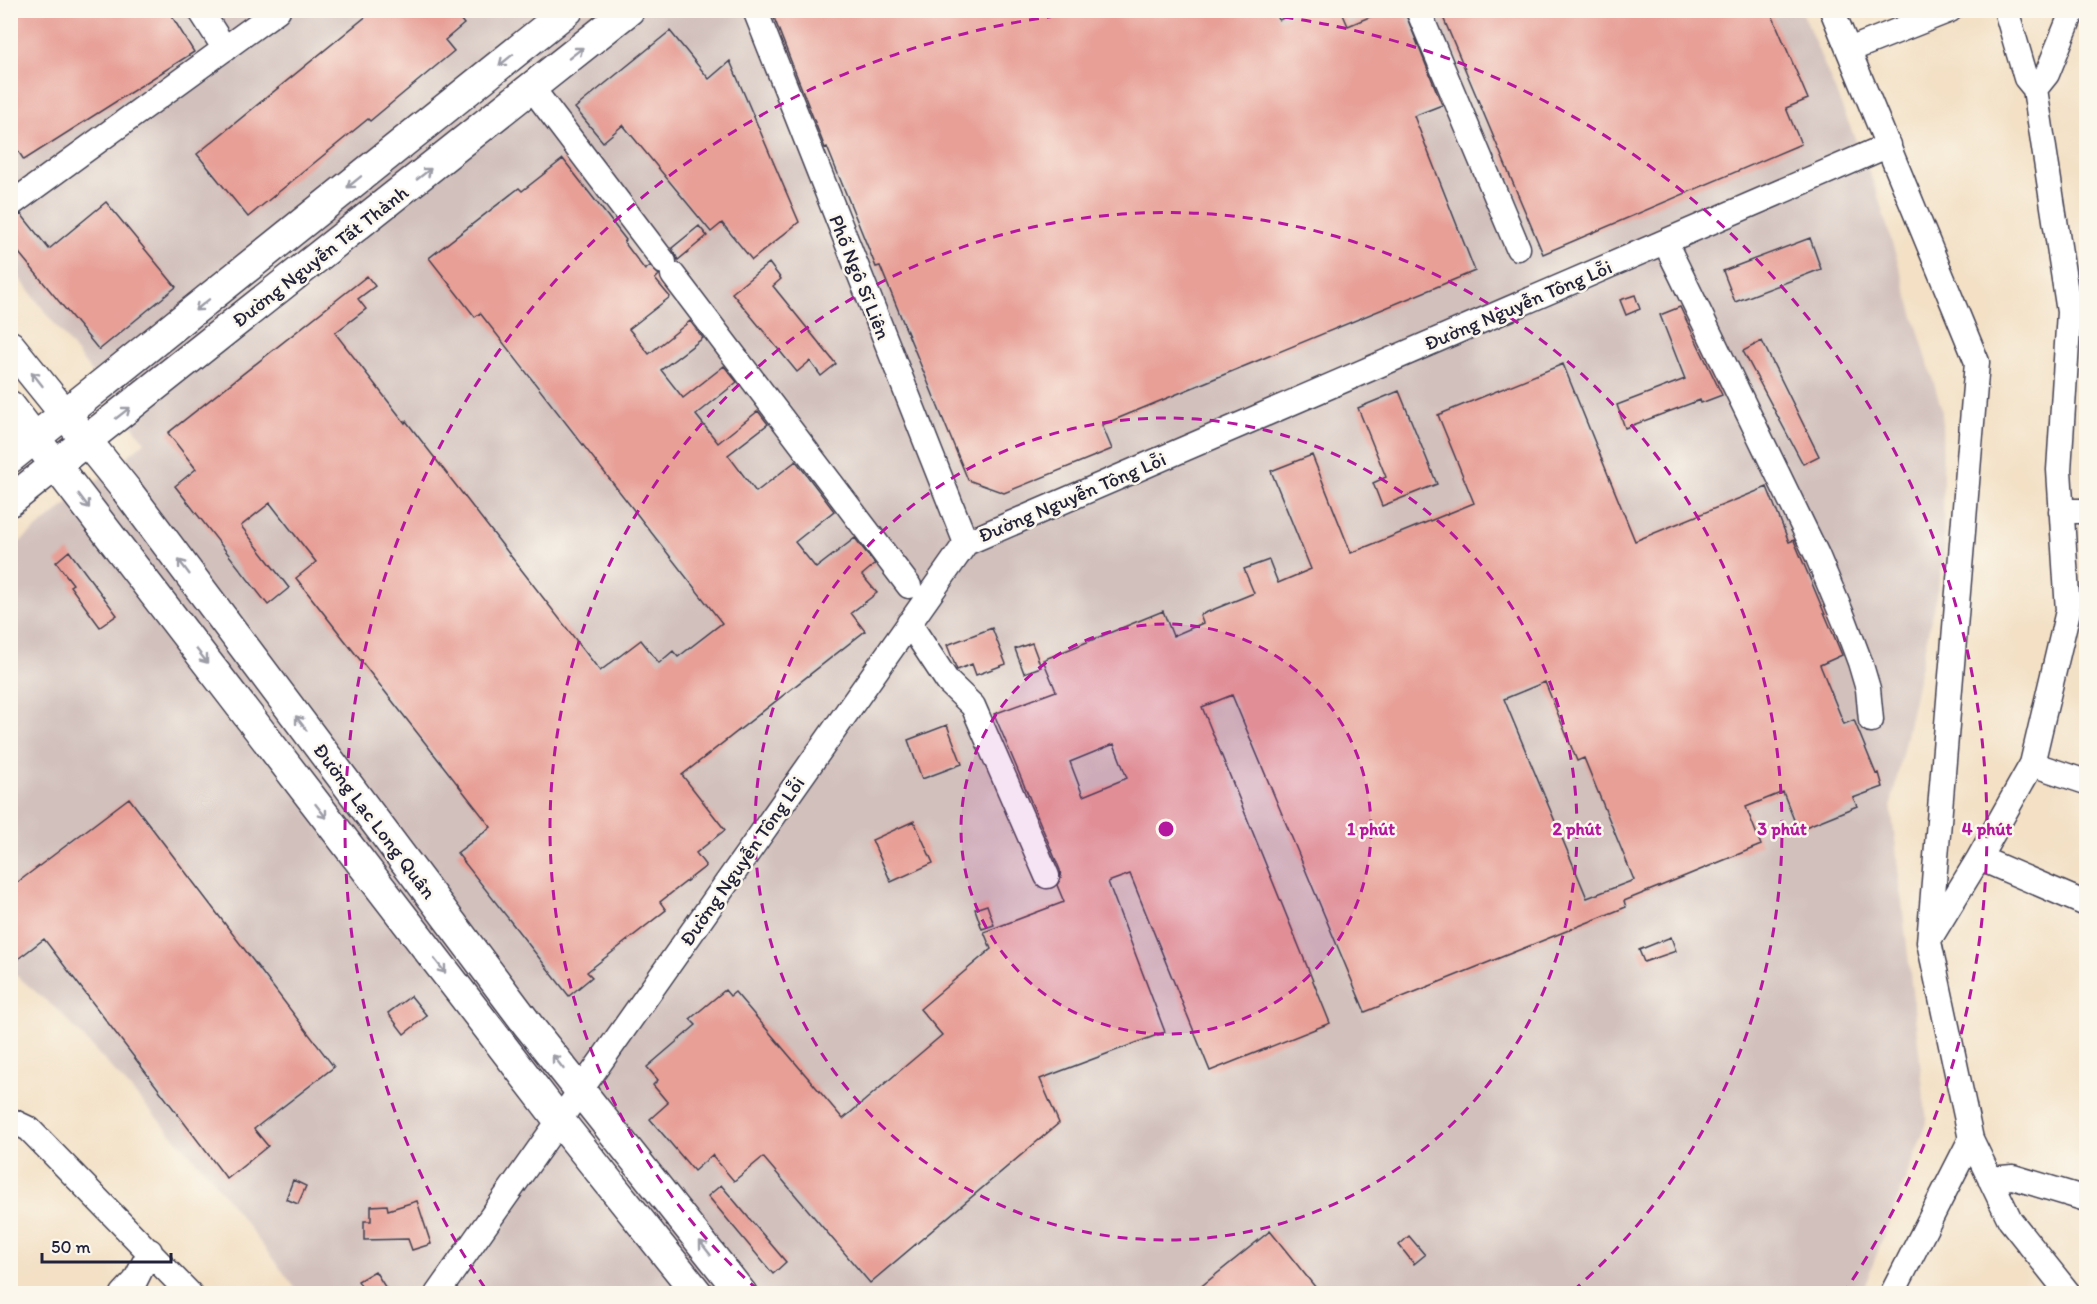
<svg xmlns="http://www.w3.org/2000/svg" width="2097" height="1304" viewBox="0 0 2097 1304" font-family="Itim,sans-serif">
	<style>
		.industrial { fill: #d1c0bc }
		.building { fill: #e79f96; fill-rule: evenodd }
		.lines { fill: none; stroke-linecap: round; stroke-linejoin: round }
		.minor-casing { stroke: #413e50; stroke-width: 27 }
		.major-casing { stroke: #413e50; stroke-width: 33 }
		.minor { stroke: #fff; stroke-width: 24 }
		.major { stroke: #fff; stroke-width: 30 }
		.oneway { stroke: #9c9ca7 }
		.ring { fill: none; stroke: #b5179e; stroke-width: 3; stroke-dasharray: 10 8 }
		.labels { text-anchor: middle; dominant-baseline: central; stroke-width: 5; stroke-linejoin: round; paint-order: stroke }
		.street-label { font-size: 20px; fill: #22223b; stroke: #fbf7ec }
		.centre { fill: #b5179e; stroke: #fbf7ec; stroke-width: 3 }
		.ring-label { font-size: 18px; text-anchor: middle; font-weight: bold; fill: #b5179e; stroke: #fbf7ec; stroke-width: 5; stroke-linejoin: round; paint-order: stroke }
	</style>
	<rect width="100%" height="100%" fill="#fbf7ec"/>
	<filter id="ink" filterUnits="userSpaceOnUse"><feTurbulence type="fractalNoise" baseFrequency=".0167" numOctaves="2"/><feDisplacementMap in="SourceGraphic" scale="12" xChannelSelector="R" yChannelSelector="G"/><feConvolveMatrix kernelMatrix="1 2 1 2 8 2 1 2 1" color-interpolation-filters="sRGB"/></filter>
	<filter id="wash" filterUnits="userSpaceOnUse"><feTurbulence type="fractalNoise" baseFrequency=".008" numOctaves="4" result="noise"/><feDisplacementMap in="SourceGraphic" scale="24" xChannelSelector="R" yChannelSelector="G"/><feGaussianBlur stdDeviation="1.35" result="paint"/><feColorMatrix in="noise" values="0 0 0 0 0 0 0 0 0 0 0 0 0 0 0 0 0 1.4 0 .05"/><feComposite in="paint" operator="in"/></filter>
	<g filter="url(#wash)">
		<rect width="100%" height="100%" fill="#f3e0c5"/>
		<path class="industrial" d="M11 11H1802L1876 189 1942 410 1944 559 1891 805 1927 1123 1862 1293H299L208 1174 62 1014 11 971V549L145 442 11 267Z"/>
		<g id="blocks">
			<path class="building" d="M10 10H168L194 52 24 160 10 139Z
				M374 10H453L464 24 445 40 454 51 370 121 368 119 248 217 197 154Z
				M771 10H1275L1279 20 1302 10H1341L1348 26 1386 10H1404L1442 105 1414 116 1475 271 1102 425 1112 449 1004 493 968 480 880 266 876 267 827 147 825 148Z
				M1440 10H1770L1808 99 1786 108 1801 144 1543 254Z
				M670 31 709 79 730 61 799 222 752 260 722 223 711 232 623 125 603 142 575 108Z
				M563 159 626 240 624 242 645 270 650 266 659 275 655 279 670 297 629 329 649 354 690 321 703 338 661 370 683 398 724 366 737 382 696 415 718 443 758 411 768 424 728 455 756 492 796 461 834 511 795 542 816 568 855 538 875 564 862 575 877 593 851 613 865 631 682 775 725 830 696 853 706 866 660 902 666 910 587 972 592 977 569 996 457 853 491 827 296 578 316 562 270 503 241 526 289 588 268 605 175 486 196 469 168 433 367 276 375 286 358 299 366 309 335 333 405 423 406 421 600 671 641 640 659 663 673 651 678 657 722 623 480 313 475 317 429 258 519 188 522 191Z
				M106 202 176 287 99 350 10 242V221L21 214 49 249Z
				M699 226 707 236 678 260 672 248Z
				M1810 238 1821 269 1735 302 1723 271Z
				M769 263 781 279 773 286 836 364 821 376 810 361 797 372 732 293Z
				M1635 295 1640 309 1626 315 1620 300Z
				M1680 307 1722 395 1701 403 1700 400 1625 428 1617 405 1685 379 1660 315Z
				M1762 341 1819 456 1803 464 1743 351Z
				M1563 364 1635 541 1767 487 1789 542 1794 540 1795 543 1842 655 1820 665 1844 724 1854 720 1876 774 1879 773 1883 787 1853 798 1857 806 1798 830 1783 792 1746 807 1761 845 1624 901 1626 907 1365 1012 1232 695 1202 707 1330 1023 1210 1071 1130 874 1108 882 1165 1032 1040 1079 1059 1123 870 1283 763 1157 734 1181 712 1155 694 1171 650 1119 668 1103 653 1085 658 1080 647 1067 696 1025 690 1019 725 990 730 996 735 992 843 1119 942 1035 920 1009 991 949 984 932 1064 902 1057 885 1061 878 1060 870 994 714 1056 691 1043 660 1163 611 1173 636 1203 623 1200 615 1254 593 1244 569 1269 560 1278 583 1311 569 1271 471 1312 455 1351 553 1474 503 1438 415ZM1545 682 1577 761 1584 758 1634 880 1587 898 1504 699ZM1114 744 1127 778 1083 796 1070 762Z
				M1399 391 1437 484 1382 506 1373 483 1386 477 1358 408Z
				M69 551 117 615 100 627 70 586 73 584 56 562Z
				M992 628 1006 664 976 675 972 664 957 670 947 645Z
				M1032 643 1041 667 1024 673 1015 649Z
				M947 725 962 764 922 779 908 740Z
				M129 798 334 1067 254 1129 268 1146 227 1179 44 939 10 965V888Z
				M914 821 933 863 891 882 872 840Z
				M987 905 994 925 982 929 975 909Z
				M1671 937 1676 951 1644 962 1639 950Z
				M411 996 427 1016 404 1034 388 1013Z
				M293 1180 306 1186 298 1204 286 1199Z
				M721 1185 786 1262 773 1274 708 1196Z
				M417 1201 431 1244 412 1250 408 1239 364 1240V1221H371V1206L387 1205 388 1210Z
				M1270 1231 1320 1293H1193Z
				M1409 1236 1425 1255 1414 1264 1399 1245Z
				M375 1271 389 1293H365L358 1281Z"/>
		</g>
	</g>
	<g filter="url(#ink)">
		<use href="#blocks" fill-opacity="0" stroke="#413e50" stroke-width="1.5"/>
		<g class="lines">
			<defs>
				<path id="minor" d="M200 10 225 49
					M755 10 966 543
					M1418 10 1518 248
					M1832 10 1977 362 1929 942 1971 1139 2010 1220 2069 1294
					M2006 10 2026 78 2035 89 2069 312 2059 470 2068 611 2032 764
					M1849 50 1950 10
					M532 88 664 262
					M2035 89 2047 74 2073 10
					M10 205 278 10
					M1665 242 1817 555 1845 622 1860 662 1868 689 1871 720
					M673 275 909 586
					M2061 511H2086
					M909 623 948 682 973 706 1047 876
					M1979 858 2032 764 2086 782
					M1932 935 1979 858 2086 904
					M10 1120 29 1129 190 1294
					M1990 1179 2013 1177 2086 1199
					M123 1294 135 1281 150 1251
					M437 1294 966 543 1889 145
					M1892 1294 1971 1139"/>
				<path id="major" d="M10 346 127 491 528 1025 742 1294
					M10 406 559 1120 698 1294
					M10 458 568 10
					M10 501 629 10"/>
			</defs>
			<use href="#minor" class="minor-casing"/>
			<use href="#major" class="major-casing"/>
			<use href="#minor" class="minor"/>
			<use href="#major" class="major"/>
		</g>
		<defs><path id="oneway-shaft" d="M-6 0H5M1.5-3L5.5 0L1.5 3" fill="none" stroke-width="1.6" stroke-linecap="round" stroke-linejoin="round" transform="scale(1.5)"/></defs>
		<g class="oneway">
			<use href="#oneway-shaft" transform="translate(576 53) rotate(-38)"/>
			<use href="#oneway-shaft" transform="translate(506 60) rotate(141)"/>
			<use href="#oneway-shaft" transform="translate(424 174) rotate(-38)"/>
			<use href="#oneway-shaft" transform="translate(354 182) rotate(141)"/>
			<use href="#oneway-shaft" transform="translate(202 305) rotate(141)"/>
			<use href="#oneway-shaft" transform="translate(37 379) rotate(-128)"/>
			<use href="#oneway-shaft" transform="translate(123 413) rotate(-38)"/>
			<use href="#oneway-shaft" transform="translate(84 501) rotate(53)"/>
			<use href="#oneway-shaft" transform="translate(184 567) rotate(-127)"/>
			<use href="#oneway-shaft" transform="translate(202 656) rotate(52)"/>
			<use href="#oneway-shaft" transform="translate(301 723) rotate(-127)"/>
			<use href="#oneway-shaft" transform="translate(321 811) rotate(52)"/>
			<use href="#oneway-shaft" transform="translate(440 966) rotate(52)"/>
			<use href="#oneway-shaft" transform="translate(558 1062) rotate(-128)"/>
			<use href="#oneway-shaft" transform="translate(705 1248) rotate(-128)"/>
		</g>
	</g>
	<circle cx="1166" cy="829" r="205" fill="#b5179e" fill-opacity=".12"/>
	<g class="ring">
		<circle cx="1166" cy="829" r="205"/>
		<circle cx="1166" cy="829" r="411"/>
		<path d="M758 1290A616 616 0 1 1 1574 1290"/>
		<path d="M485 1288A821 821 0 0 1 1102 11M1230 11A821 821 0 0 1 1847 1288"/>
	</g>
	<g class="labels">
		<g class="street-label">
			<text transform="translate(320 256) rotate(-38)">Đường Nguyễn Tất Thành</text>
			<text transform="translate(860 277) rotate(68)">Phố Ngô Sĩ Liên</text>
			<text transform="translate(1518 305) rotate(-23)">Đường Nguyễn Tông Lỗi</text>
			<text transform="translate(1072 497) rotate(-23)">Đường Nguyễn Tông Lỗi</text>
			<text transform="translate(375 821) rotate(53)">Đường Lạc Long Quân</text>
			<text transform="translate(742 861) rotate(-55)">Đường Nguyễn Tông Lỗi</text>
		</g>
	</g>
	<circle cx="1166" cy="829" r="9" class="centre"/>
	<g class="ring-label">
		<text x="1371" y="835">1 phút</text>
		<text x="1577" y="835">2 phút</text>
		<text x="1782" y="835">3 phút</text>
		<text x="1987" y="835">4 phút</text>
	</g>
	<rect width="2097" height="1304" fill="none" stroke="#fbf7ec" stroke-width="36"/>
	<path d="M42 1253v9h129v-9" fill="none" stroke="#22223b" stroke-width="3"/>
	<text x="51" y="1253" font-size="18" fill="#22223b" stroke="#fbf7ec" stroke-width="4.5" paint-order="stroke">50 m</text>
</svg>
